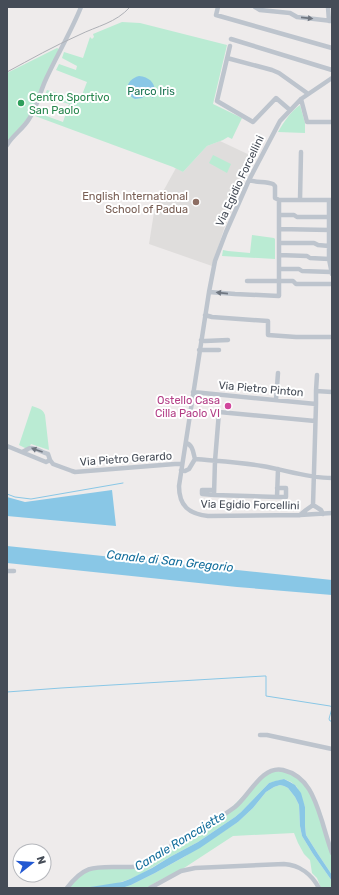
<svg xmlns="http://www.w3.org/2000/svg" width="339" height="895" viewBox="0 0 339 895" font-family="Rubik,sans-serif">
	<style>
		.education { fill: #dfdddc }
		.green { fill: #baebd3 }
		.water { fill: #89c7e6 }
		.lines { fill: none; stroke-linecap: round; stroke-linejoin: round }
		.stream { stroke: #89c7e6; stroke-width: 1 }
		.minor { stroke: #bdc4cd; stroke-width: 4.5 }
		.tram { stroke: #aeb0b6; stroke-width: 1 }
		.oneway { fill: #6f7680 }
		.leisure-dot { fill: #2e9e5b; stroke: #fff; stroke-width: 1.5 }
		.education-dot { fill: #8d6e63; stroke: #fff; stroke-width: 1.5 }
		.hotel-dot { fill: #d1479c; stroke: #fff; stroke-width: 1.5 }
		.labels { text-anchor: middle; dominant-baseline: central; stroke-width: 4; stroke-linejoin: round; paint-order: stroke }
		.park-label { font-size: 11px; fill: #1b7452; stroke: #fff }
		.leisure-label { font-size: 11px; fill: #27864d; stroke: #fff; text-anchor: start }
		.street-label { font-size: 11px; fill: #454c57; stroke: #fff }
		.education-label { font-size: 11px; fill: #785e54; stroke: #fff; text-anchor: end }
		.hotel-label { font-size: 11px; fill: #b23c85; stroke: #fff; text-anchor: end }
		.water-label { font-size: 12px; font-style: italic; fill: #136e9c; stroke: #fff }
	</style>
	<rect width="100%" height="100%" fill="#eeebeb"/>
	<path class="education" d="M220 141 254 157 224 229 212 266 149 244 155 206 176 168 183 172 207 146Z"/>
	<path class="green" d="M122 22 140 23 227 45 213 104 242 118 232 139 228 137 223 140 207 146 183 172 173 167 35 116 38 113 63 122 69 104 44 97 47 90 80 100 87 82 56 70 59 64 76 70 77 66 62 58 64 52 83 58 90 37 92 39 94 37 93 34Z
		M57 48 59 49 30 115 7 143V73Z
		M300 105 305 123V133L278 132C284 122 290 112 300 105Z
		M213 155 231 164 227 173 209 163Z
		M252 235 274 238 275 239V259L222 256 223 250 228 251 250 253Z
		M32 406C38 408 43 409 45 415L49 450 31 444 30 446 27 449 19 445Z
		M282 771 296 775 315 799 327 841 332 856V875L318 854 306 835 305 826V807L297 787 291 782 284 779 269 783 241 812 235 817 198 842 170 857 141 874 130 879 115 884 84 888H69L76 878 94 868 139 867 181 841 224 815 260 779 270 772Z
		M280 785 284 786 288 788 295 797 299 805 300 826 302 836 313 854 332 881V888H321L317 878 312 873 310 860 304 854 298 843 294 833 233 836 181 870 160 880 146 888H122L131 885 155 873 184 857 238 822 253 808 266 792 274 787Z"/>
	<path class="water" d="M139 76C152 77 158 87 153 98L147 94 142 98 135 99C122 92 127 79 139 76Z
		M112 490 116 526 7 516V497L25 502Z
		M7 546 332 580V595L237 587 7 563Z
		M284 779 290 782 295 785 301 793 305 807V826L306 835 318 854 332 875V881L313 854 302 836 300 826 299 805 295 797 288 788 284 786 280 785 274 787 266 792 253 808 238 822 200 848 155 873 131 885 122 888H84L122 882 130 879 152 868 170 857 198 842 235 817 241 812 269 783 275 781Z"/>
	<g class="lines">
		<path class="stream" d="M7 494 15 497 31 499 123 483
			M7 692 61 688 264 676H266V696L330 706 332 707
			M332 708 329 719 330 721H332"/>
		<path class="minor" d="M218 7 216 15 332 48
			M255 7 260 10 290 13 297 17 332 21
			M328 7 329 21
			M231 39 332 70
			M230 46 217 101 253 122 276 98 290 110
			M227 58 272 70 279 73 307 93
			M332 78 301 99 280 121 249 180 226 232 215 261 209 292 179 486C179 506 189 514 208 516L300 515 332 513
			M301 99 307 122H332
			M7 145C13 135 23 129 29 119 37 107 40 92 46 79 57 55 71 32 81 7
			M249 180C257 183 265 181 273 184L275 186V198L279 200H332
			M300 200 301 152
			M329 200V259L332 274
			M279 215H294L297 217H329
			M279 229 329 230
			M279 243H314L318 245 329 246
			M279 255 307 256 310 258 329 259
			M279 269H299L302 271 331 272
			M247 281H293L296 284H332
			M209 292 235 294 279 296V200
			M205 315 212 317 268 321V335L296 337H332
			M201 340 205 341 228 340
			M199 350H219
			M316 391 317 375
			M193 392 316 404V391L332 392
			M276 400 278 373
			M7 446 46 462 50 460
			M22 452C26 451 28 448 31 448 35 448 44 453 48 454L50 460 53 464 72 471 75 472 175 464H182
			M195 459C217 461 240 462 262 466 286 470 308 478 332 478
			M278 469 277 497 214 495 215 461 219 412 315 421
			M181 470 185 471 189 469 195 459C193 452 193 445 186 443
			M214 495 202 494V490H214
			M277 497H286V488H277
			M313 505 316 404
			M300 515 306 510 313 505 321 510 323 514
			M7 571H14
			M260 735H267L332 749
			M67 888C85 865 94 867 120 867 128 867 134 868 141 865 151 861 159 854 167 849 176 842 186 837 196 831 209 824 223 816 235 807 249 796 262 765 283 770 308 776 315 799 322 821 325 831 328 842 332 853
			M150 888 181 871 195 868 284 864C300 865 312 875 319 888"/>
		<path class="tram" d="M7 72C31 59 54 46 79 35 97 26 116 23 130 7"/>
	</g>
	<defs><path id="oneway-solid" d="M-6-.8H1V-3.2L6.5 0L1 3.2V.8H-6Z"/></defs>
	<g class="oneway">
		<use href="#oneway-solid" transform="translate(307 18) rotate(6)"/>
		<use href="#oneway-solid" transform="translate(222 293) rotate(-174)"/>
		<use href="#oneway-solid" transform="translate(37 450) rotate(-160)"/>
	</g>
	<circle class="leisure-dot" cx="21" cy="103" r="4"/>
	<circle class="education-dot" cx="196" cy="202" r="4"/>
	<circle class="hotel-dot" cx="228" cy="406" r="4"/>
	<g class="labels">
		<g class="park-label">
			<text x="151" y="91">Parco Iris</text>
		</g>
		<g class="leisure-label">
			<text x="29" y="97">Centro Sportivo<tspan x="29" dy="13">San Paolo</tspan></text>
		</g>
		<g class="street-label">
			<text transform="translate(240 181) rotate(-65)">Via Egidio Forcellini</text>
			<text transform="translate(261 389) rotate(5)">Via Pietro Pinton</text>
			<text transform="translate(126 459) rotate(-4)">Via Pietro Gerardo</text>
			<text transform="translate(250 505) rotate(1)">Via Egidio Forcellini</text>
		</g>
		<g class="education-label">
			<text x="188" y="196">English International<tspan x="188" dy="13">School of Padua</tspan></text>
		</g>
		<g class="hotel-label">
			<text x="220" y="400">Ostello Casa<tspan x="220" dy="13">Cilla Paolo VI</tspan></text>
		</g>
		<g class="water-label">
			<text transform="translate(170 561) rotate(6)">Canale di San Gregorio</text>
			<text transform="translate(180 841) rotate(-31)">Canale Roncajette</text>
		</g>
	</g>
	<rect width="339" height="895" fill="none" stroke="#454c57" stroke-width="16"/>
	<g transform="translate(32 863) rotate(73)"><circle r="19" fill="#ffffff" stroke="#b5b7bc"/>
	<path d="M0-3L7 15L0 10L-7 15Z" fill="#2258d2"/>
	<text y="-6" font-size="11" font-weight="bold" text-anchor="middle" fill="#454c57">N</text>
	</g>
</svg>
